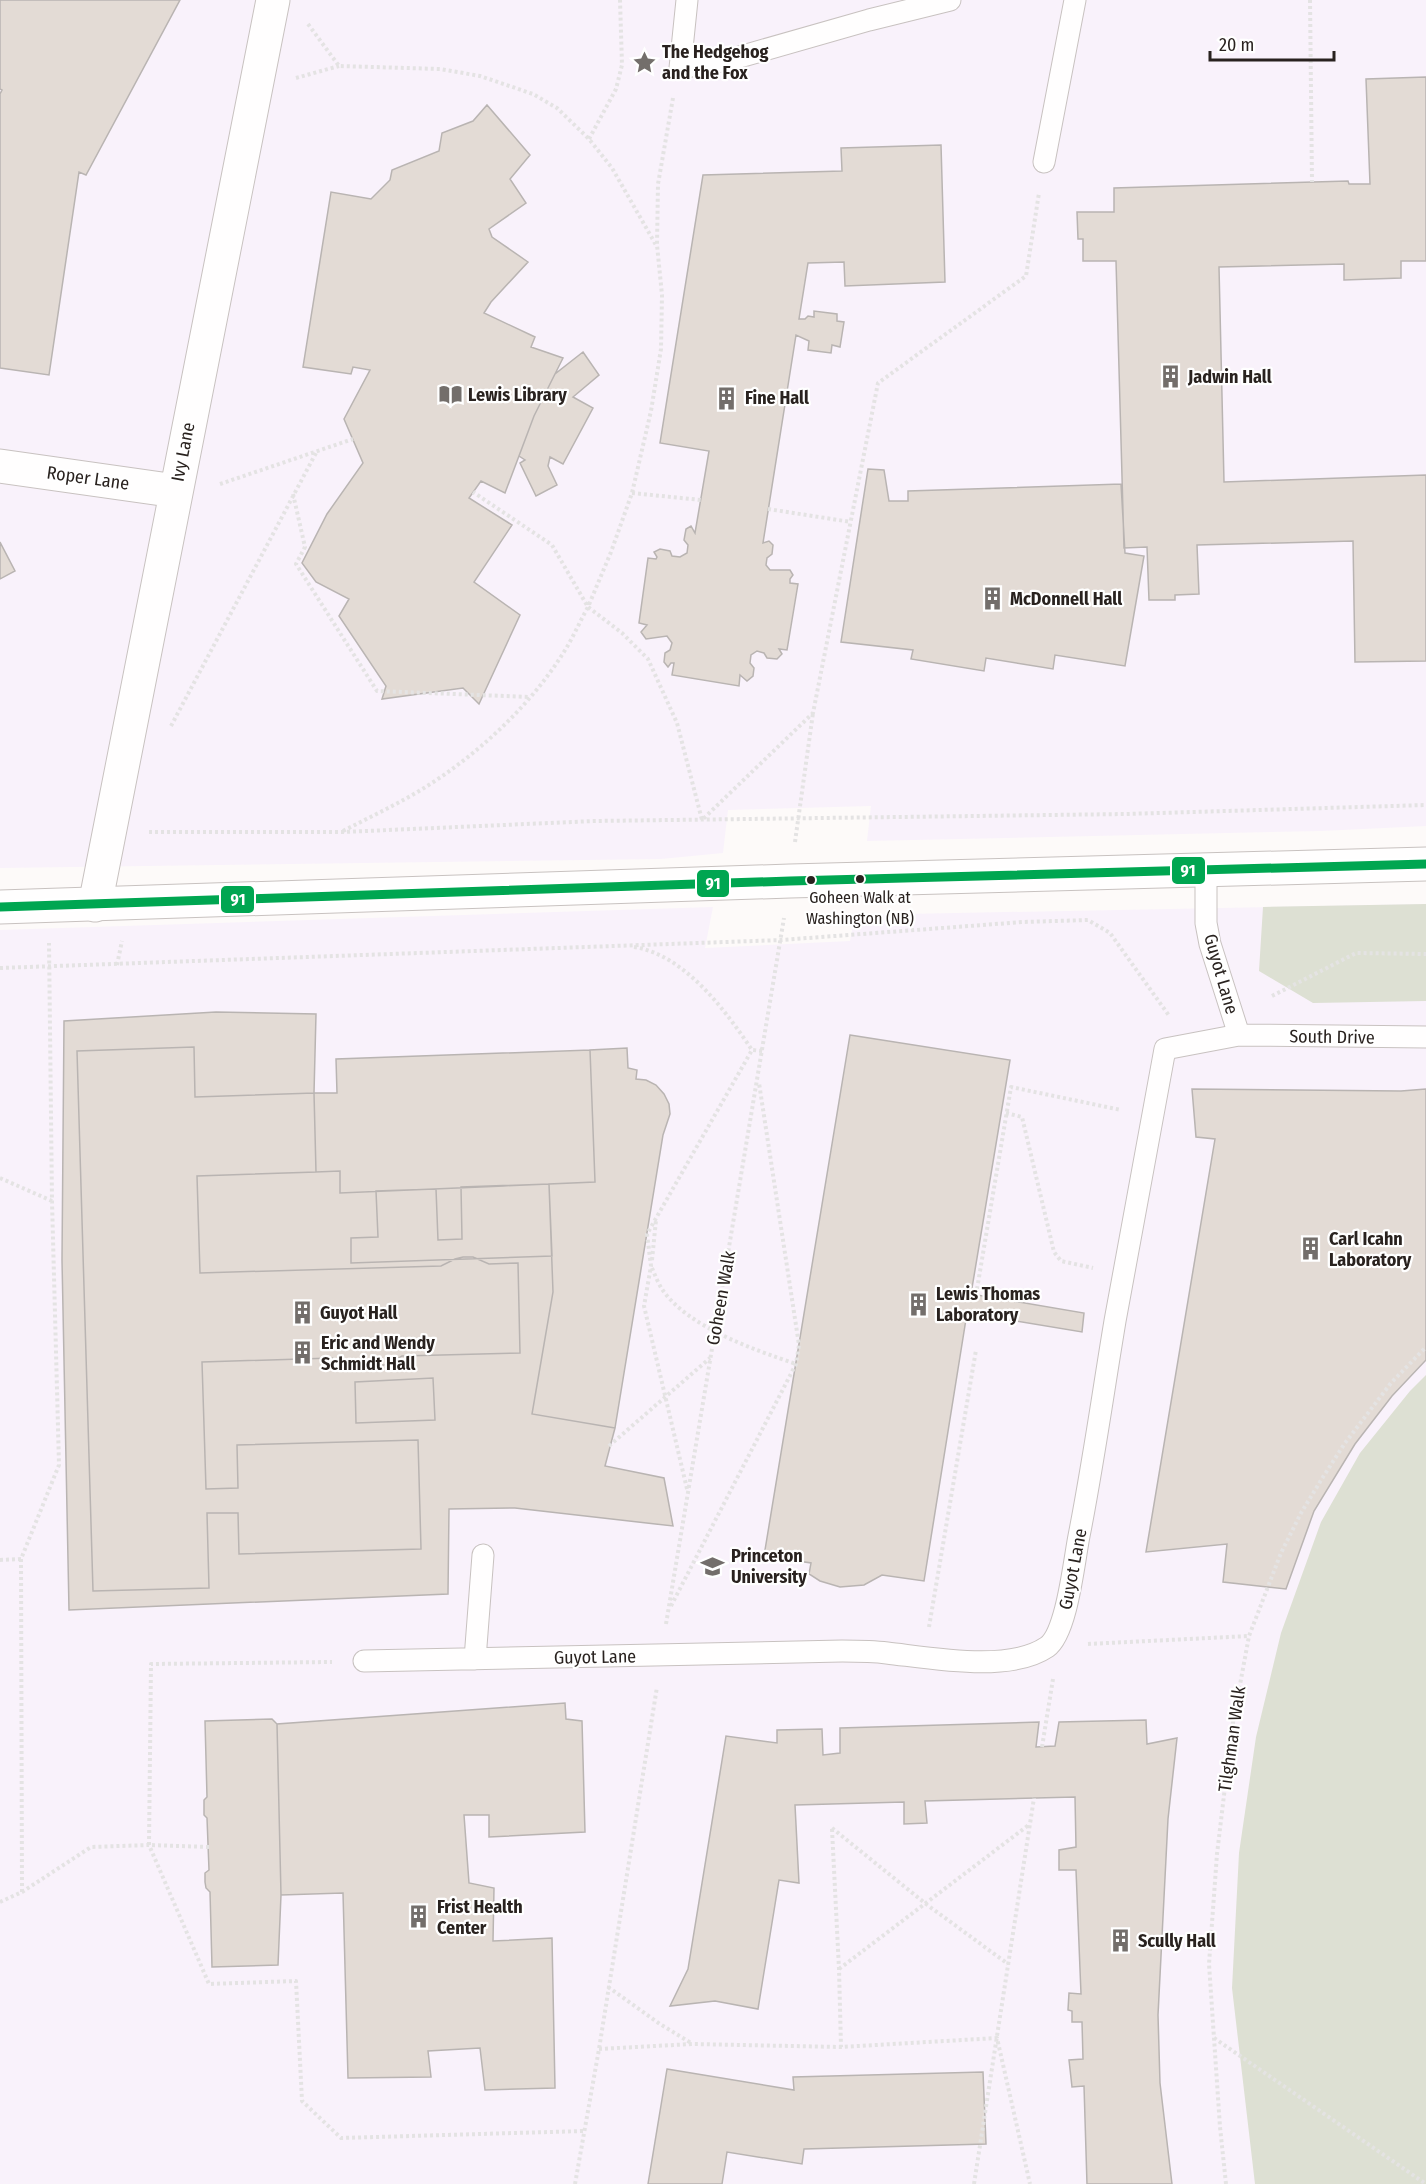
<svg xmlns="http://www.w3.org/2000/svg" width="1426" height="2184" viewBox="0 0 1426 2184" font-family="'Fira Sans Condensed',sans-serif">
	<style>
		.education { fill: #f9f2fb }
		.green { fill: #dde0d3 }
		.building { fill: #e3dbd5; stroke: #b9b4b2; stroke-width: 1.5 }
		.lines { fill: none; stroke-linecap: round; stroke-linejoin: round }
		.service-casing { stroke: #c8c2c0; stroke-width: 23 }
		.minor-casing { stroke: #c8c2c0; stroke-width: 35 }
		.primary-casing { stroke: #c8c2c0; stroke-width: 35 }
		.path { stroke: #e4e3e3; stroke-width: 4; stroke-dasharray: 3 3; stroke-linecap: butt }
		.service { stroke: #fffefe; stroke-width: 21 }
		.minor { stroke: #fffefe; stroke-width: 33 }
		.primary { stroke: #fffefe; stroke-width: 33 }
		.bus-1-casing { stroke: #fff; stroke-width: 14 }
		.bus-1 { stroke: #00a651; stroke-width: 9 }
		.bus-dot { fill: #29221f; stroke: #fff; stroke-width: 2 }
		.labels { text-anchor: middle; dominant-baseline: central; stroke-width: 4.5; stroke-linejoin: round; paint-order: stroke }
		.bus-label { font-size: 16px; fill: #29221f; stroke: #fff }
		.poi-label { font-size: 18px; font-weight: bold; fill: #29221f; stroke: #fff; text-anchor: start }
		.street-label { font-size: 18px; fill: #29221f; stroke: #fff }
		.line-badge { stroke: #fff; stroke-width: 2 }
		.badge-label { font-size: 16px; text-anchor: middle; font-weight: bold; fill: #fff }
	</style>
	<rect width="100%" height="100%" fill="#fdfaf9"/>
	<path class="education" d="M0 0H1426V826L1321 831 867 841 871 806 728 810 723 853 661 859 0 868Z
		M1426 904V2184H0V930L713 907 705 948 850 941 855 915Z"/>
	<path class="green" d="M1426 904V1001L1313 1003 1259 971 1263 907Z
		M1426 1375V2184H1255L1232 1988 1239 1853 1256 1737 1281 1633 1321 1522 1360 1453 1410 1391Z"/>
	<path class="building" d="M0 0H180L86 175 79 172 49 375 0 368V94L2 90 0 89Z
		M1426 77V261H1401V278L1344 280V264L1219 267 1224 482 1426 475V661L1355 662 1353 541 1197 545 1199 594 1175 595V600H1149L1147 547 1124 548 1116 261H1083V239H1078L1077 212H1114V188L1348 181 1349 184H1370L1366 79Z
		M487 105 530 155 510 179 526 203 489 229 492 237 528 262 491 302 484 313 535 337 531 347 563 358 534 416 505 493 481 481 469 498 512 525 474 582 520 615 479 704 463 688 382 699 386 686 339 616 349 599 316 582 302 563 327 514 363 463 344 419 370 370 353 367 351 374 303 367 331 192 371 199 390 180 392 170 439 151 442 133 473 121Z
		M941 145 945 282 845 286 844 262 808 263 799 319H805L808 316 814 317V311L837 314V321L844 322 840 347 832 345 831 353 808 350 809 341 796 335 763 543 769 541 773 545 772 554 767 558 766 565 770 570H790L793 575 790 579V583L798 584 787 650 779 649 782 654 777 659 767 658 764 653 757 651 751 655 750 663 754 668 753 676 747 681 740 675 739 686 672 675 674 663H671L668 667 664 662 665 653 670 650 672 643 667 636 646 639 641 632 647 625 639 623 648 558 656 559 657 557 654 552 660 549 670 551 672 556 680 557 687 553 688 545 684 540 686 529 691 526 695 533 709 451 660 443 703 175 842 171 841 148Z
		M583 352 599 375 573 397 593 408 563 464 550 457 548 466 557 485 536 496 520 463 525 460 519 456 534 416 555 374Z
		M868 469 884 470 889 501H908V491L1121 484 1125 553 1144 556 1125 666 1055 655 1053 669 986 658 984 671 911 659 913 650 841 642Z
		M0 542 15 571 0 579Z
		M216 1012 316 1014 314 1093 316 1172 340 1171V1193L549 1184 553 1292 532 1414 615 1428 605 1466 664 1478 673 1526 515 1508 449 1509 448 1594 69 1610 62 1260 64 1021Z
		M850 1035 1010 1060 971 1294 1084 1313 1082 1332 967 1313 924 1581 882 1575 864 1585 840 1587 820 1581 809 1574 811 1563 764 1556Z
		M194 1047 195 1097 314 1093 316 1172 197 1176 200 1273 441 1266 455 1259 463 1257H473L489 1264 518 1263 520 1353 402 1356 389 1364 368 1368 347 1366 332 1358 202 1362 206 1489 238 1488 237 1445 418 1440 421 1549 239 1554 238 1513H207L209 1588 93 1591 77 1051Z
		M627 1048 628 1068 637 1070 636 1079 646 1080 656 1085 664 1094 669 1104 670 1114 663 1135 615 1428 532 1414 553 1292 549 1184 595 1182 590 1050Z
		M590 1050 595 1182 340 1193V1171L316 1172 314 1093H337L336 1059Z
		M1192 1089 1401 1091 1426 1089V1360L1392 1396 1355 1444 1314 1511 1286 1589 1223 1582 1227 1544 1146 1552 1215 1139 1196 1137Z
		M549 1184 552 1256 351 1263V1238L378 1237 376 1191 436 1189 438 1240 462 1239 461 1187Z
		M433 1378 435 1420 356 1423 355 1382Z
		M565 1703 566 1719 582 1721 585 1832 489 1837V1815H464L469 1883 494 1888 493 1941 552 1938 555 2088 485 2090 480 2048 428 2051 431 2077 348 2078 343 1893 281 1895 277 1724Z
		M272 1719 277 1724 281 1895 278 1965 212 1967 210 1892 206 1888 205 1882V1873L209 1870 207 1818 204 1815V1800L207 1797 205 1721Z
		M1146 1720 1147 1744 1177 1738 1168 1819 1158 2015 1160 2083 1172 2184H1087L1084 2086 1072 2087 1069 2060 1083 2059 1082 2022H1072V2011L1068 2010 1069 1993 1081 1994 1076 1870H1059V1850L1076 1847 1075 1797 925 1801 927 1823 904 1824V1802L795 1805 799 1883 779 1880 758 2009 715 2001 670 2006 688 1969 726 1736 777 1743V1730L822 1729 823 1755 840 1753V1728L1039 1722 1036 1747 1055 1746 1059 1722Z
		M667 2069 794 2090 793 2077 983 2072 986 2144 804 2149 802 2164 727 2152 722 2184H648Z"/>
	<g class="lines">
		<defs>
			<path id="service" d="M687 0 680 68 729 60 869 20 950 0
				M1044 162 1075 0
				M1239 1035 1426 1037
				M475 1659 483 1555
				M364 1661 842 1651C857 1651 872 1651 887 1653 931 1658 1009 1673 1047 1647 1067 1633 1074 1561 1079 1536 1093 1465 1103 1393 1115 1321 1131 1231 1148 1140 1165 1049L1239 1035 1210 944 1206 923V871"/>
			<path id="minor" d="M0 466 176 491
				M95 905 273 0"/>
			<path id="primary" d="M0 907 790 881 1426 864"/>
		</defs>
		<use href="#service" class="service-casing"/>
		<use href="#minor" class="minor-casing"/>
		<use href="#primary" class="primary-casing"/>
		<path class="path" d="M1310 0 1312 182
			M308 24 339 66 440 69 480 76 533 94 557 108 589 139 612 168 656 245
			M296 78 339 66
			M673 98 658 184 657 245 662 295 661 349 651 411 632 493 611 552 588 607 622 633 648 659 677 723 702 820 813 713 878 383 1026 276 1039 193
			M589 139 616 89 622 65 620 0
			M220 484 353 439
			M632 493 701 500
			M293 494 305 547 296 564 377 691 530 697
			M768 509 851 522
			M171 726 317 451
			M343 831C370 817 398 804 424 788 477 755 528 708 562 655 572 640 579 623 588 607L552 545 473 492
			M149 832H343L595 821 1126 814 1426 805
			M795 842 813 713
			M634 947C685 955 725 1010 752 1050L763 1051
			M117 965 122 941
			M0 968 781 940 1023 922 1088 920 1110 933 1170 1017
			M1272 996 1356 953 1426 954
			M1006 1113 1022 1117 1054 1252 1061 1261 1093 1268
			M0 1178 52 1201
			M652 1260 656 1220
			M652 1268C655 1275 658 1283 662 1289 687 1327 755 1350 796 1364
			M976 1295 1011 1087 1121 1110
			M609 1446 710 1358
			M687 1489 644 1306 651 1266 647 1234 752 1050
			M0 1560 21 1559
			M671 1606 796 1364 799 1345 759 1083
			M666 1624 784 918
			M929 1627 976 1350
			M1088 1644 1249 1636
			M1042 1747 1053 1679
			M832 1828 926 1904 1008 1964
			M832 1829 839 1969 841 2047
			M209 1847 149 1845 151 1664 332 1662
			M22 1892 21 1559 59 1465 52 1201 49 943
			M0 1902 22 1892 91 1847 149 1845 209 1984 296 1981 302 2101 341 2138 584 2131
			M839 1969 1030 1824
			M608 1987 660 2024 691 2043
			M1214 2038 1426 2184
			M599 2049 692 2044 841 2047 997 2038 1030 2184
			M575 2184 599 2049 657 1687
			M974 2184 1034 1798
			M1226 2184 1220 2127 1209 1964 1217 1854 1232 1728 1249 1636 1281 1553 1301 1513 1323 1477 1345 1443 1391 1383 1426 1347"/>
		<use href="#service" class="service"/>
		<use href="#minor" class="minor"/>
		<use href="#primary" class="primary"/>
		<defs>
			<path id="bus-1" d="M0 907 790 881 1426 864"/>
		</defs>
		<use href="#bus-1" class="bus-1-casing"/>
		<use href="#bus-1" class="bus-1"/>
	</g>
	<defs>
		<symbol id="sight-bare" viewBox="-9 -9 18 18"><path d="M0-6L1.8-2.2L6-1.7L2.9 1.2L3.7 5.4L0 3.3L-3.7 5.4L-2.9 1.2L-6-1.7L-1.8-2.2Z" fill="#736e6b" stroke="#fff" stroke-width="2.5" paint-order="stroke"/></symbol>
		<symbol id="building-bare" viewBox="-9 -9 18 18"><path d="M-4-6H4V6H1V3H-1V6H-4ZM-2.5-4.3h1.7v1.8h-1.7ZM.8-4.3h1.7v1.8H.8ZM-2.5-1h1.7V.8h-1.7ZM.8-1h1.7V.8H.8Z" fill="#736e6b" stroke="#fff" stroke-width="2.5" paint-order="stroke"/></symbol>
		<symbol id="library-bare" viewBox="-9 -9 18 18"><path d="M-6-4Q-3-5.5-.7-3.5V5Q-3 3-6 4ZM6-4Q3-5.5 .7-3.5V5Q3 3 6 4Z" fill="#736e6b" stroke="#fff" stroke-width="2.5" paint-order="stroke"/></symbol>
		<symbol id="university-bare" viewBox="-9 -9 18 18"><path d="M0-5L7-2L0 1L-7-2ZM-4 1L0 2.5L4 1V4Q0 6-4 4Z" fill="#736e6b" stroke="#fff" stroke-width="2.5" paint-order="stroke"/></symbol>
	</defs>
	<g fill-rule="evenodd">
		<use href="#sight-bare" x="628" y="46" width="33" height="33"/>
		<use href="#building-bare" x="1154" y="360" width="33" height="33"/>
		<use href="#library-bare" x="434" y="378" width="33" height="33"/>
		<use href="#building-bare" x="710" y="382" width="33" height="33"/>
		<use href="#building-bare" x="976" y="582" width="33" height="33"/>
		<use href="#building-bare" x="1294" y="1232" width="33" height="33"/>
		<use href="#building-bare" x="902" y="1288" width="33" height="33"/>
		<use href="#building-bare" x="286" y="1296" width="33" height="33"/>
		<use href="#building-bare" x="286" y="1336" width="33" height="33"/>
		<use href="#university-bare" x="696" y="1550" width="33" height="33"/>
		<use href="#building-bare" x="402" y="1900" width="33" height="33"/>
		<use href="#building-bare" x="1104" y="1924" width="33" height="33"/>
	</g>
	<g class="bus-dot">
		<circle cx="860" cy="879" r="5"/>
		<circle cx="811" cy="880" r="5"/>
	</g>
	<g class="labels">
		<g class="bus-label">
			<text x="860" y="897">Goheen Walk at<tspan x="860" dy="21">Washington (NB)</tspan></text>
		</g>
		<g class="poi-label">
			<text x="662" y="52">The Hedgehog<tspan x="662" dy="21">and the Fox</tspan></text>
			<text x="1188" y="377">Jadwin Hall</text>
			<text x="468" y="395">Lewis Library</text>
			<text x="745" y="398">Fine Hall</text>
			<text x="1010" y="599">McDonnell Hall</text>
			<text x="1329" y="1239">Carl Icahn<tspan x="1329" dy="21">Laboratory</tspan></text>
			<text x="936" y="1294">Lewis Thomas<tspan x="936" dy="21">Laboratory</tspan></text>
			<text x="320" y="1313">Guyot Hall</text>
			<text x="321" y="1343">Eric and Wendy<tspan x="321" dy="21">Schmidt Hall</tspan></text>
			<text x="731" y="1556">Princeton<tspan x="731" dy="21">University</tspan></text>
			<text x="437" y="1907">Frist Health<tspan x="437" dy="21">Center</tspan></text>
			<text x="1138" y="1941">Scully Hall</text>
		</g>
		<g class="street-label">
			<text transform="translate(183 452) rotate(-79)">Ivy Lane</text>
			<text transform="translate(88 478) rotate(8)">Roper Lane</text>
			<text transform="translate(1221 974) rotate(74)">Guyot Lane</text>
			<text transform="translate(1332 1037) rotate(1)">South Drive</text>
			<text transform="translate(721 1298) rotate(-80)">Goheen Walk</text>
			<text transform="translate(1073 1569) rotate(-79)">Guyot Lane</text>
			<text transform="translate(595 1657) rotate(-1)">Guyot Lane</text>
			<text transform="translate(1232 1739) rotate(-82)">Tilghman Walk</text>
		</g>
	</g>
	<g class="line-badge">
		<rect x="1171" y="856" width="35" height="29" rx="6" fill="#00a651"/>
		<rect x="696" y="869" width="34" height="29" rx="6" fill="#00a651"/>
		<rect x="220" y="885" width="35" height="29" rx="6" fill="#00a651"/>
	</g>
	<g class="badge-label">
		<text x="1188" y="876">91</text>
		<text x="713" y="889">91</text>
		<text x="238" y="905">91</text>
	</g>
	<path d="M1210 51v9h124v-9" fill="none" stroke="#29221f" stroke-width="3"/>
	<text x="1219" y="51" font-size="18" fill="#29221f" stroke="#ffffff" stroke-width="4.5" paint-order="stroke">20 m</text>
</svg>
